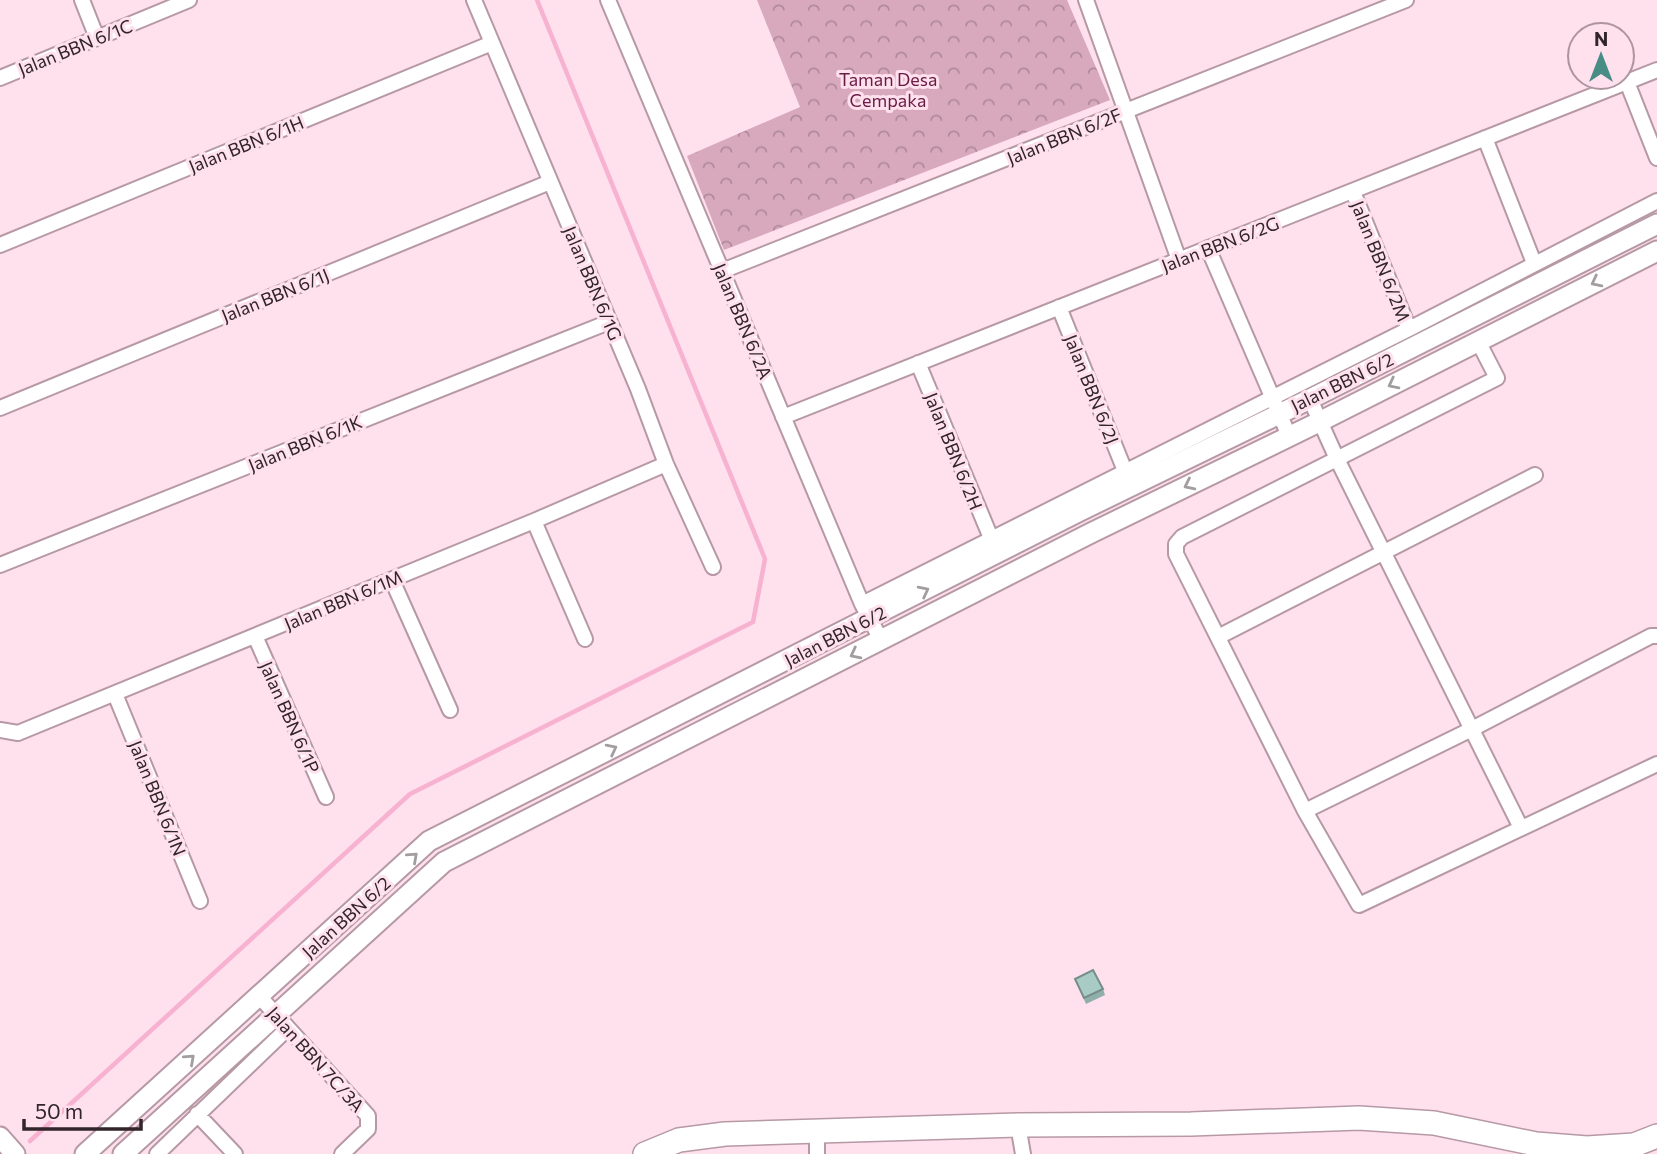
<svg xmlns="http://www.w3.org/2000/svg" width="1657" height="1154" viewBox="0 0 1657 1154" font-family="Commissioner,sans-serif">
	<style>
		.park { fill: url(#park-crowns) }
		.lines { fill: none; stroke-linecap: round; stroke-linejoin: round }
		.stream { stroke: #f8b2d1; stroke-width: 4.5 }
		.street-casing { stroke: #b699a5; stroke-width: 18 }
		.secondary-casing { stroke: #b699a5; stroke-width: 23 }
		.primary-casing { stroke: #b699a5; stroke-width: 26 }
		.street { stroke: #fff; stroke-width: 14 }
		.secondary { stroke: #fff; stroke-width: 19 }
		.primary { stroke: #fff; stroke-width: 23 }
		.wall { fill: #91afaa }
		.building { fill: #a9cbc6; stroke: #768e8b; stroke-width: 2 }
		.oneway { stroke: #a29d9f }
		.labels { text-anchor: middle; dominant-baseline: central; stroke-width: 6; stroke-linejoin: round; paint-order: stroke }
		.street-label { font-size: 18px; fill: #31252a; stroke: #ffe0ed }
		.park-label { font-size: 18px; fill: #691a45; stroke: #ffe0ed }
	</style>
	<defs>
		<pattern id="park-crowns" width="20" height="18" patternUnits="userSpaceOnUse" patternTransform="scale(1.75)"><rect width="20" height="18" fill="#d8a9bd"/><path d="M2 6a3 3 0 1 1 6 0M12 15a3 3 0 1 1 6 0" fill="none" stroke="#b0899a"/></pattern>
	</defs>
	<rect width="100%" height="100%" fill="#ffe0ed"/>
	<path class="park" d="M757 0H1067L1110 100 724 250 687 156 800 107Z"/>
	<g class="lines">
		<path class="stream" d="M30 1141 410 794 753 622 765 559 537 0"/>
		<defs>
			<path id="street" d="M82 0 97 38
				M474 0 638 389 666 464 713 567
				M608 0 862 604 881 640
				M1086 0 1179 260
				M0 78 189 0
				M1627 82 1657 158
				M1485 138 1534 263
				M1353 192 1409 329
				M0 245 492 43
				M1208 248 1289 436
				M722 271 1406 0
				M1059 307 1125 471
				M1478 341 1497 378 1182 537 1176 544V554L1305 811 1359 905 1657 764
				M918 363 991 538
				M1310 399 1337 459 1521 828
				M0 408 550 182
				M783 417 1657 70
				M534 521 585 639
				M0 565 609 322
				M392 580 450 710
				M862 604 1409 329 1657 201
				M255 636 326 797
				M1218 637 1535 475
				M115 694 200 901
				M0 730 18 733 534 521 666 464
				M1305 811 1472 729 1651 636H1657
				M259 996 368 1116V1129L342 1154
				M197 1114 235 1154
				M1018 1125 1023 1154
				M157 1154 287 1029
				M817 1154V1132"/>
			<path id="secondary" d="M0 1137 15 1154
				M85 1154 429 841 1080 511 1310 399 1657 224
				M123 1154 444 862 1091 533 1321 421 1657 251"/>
			<path id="primary" d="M645 1154 679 1140 725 1134 1018 1125 1191 1124 1359 1118 1434 1123 1536 1144 1587 1148 1634 1145 1657 1136"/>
		</defs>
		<use href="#street" class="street-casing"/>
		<use href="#secondary" class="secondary-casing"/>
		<use href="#primary" class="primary-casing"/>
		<use href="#street" class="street"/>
		<use href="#secondary" class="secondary"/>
		<use href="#primary" class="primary"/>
	</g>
	<path class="wall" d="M1075 979 1103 989 1105 995 1086 1004Z"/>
	<path class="building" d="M1093 970 1103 989 1084 998 1075 979Z"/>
	<defs><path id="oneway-chevron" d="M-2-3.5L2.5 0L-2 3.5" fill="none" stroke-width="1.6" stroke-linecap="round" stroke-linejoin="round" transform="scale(1.75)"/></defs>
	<g class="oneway">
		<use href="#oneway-chevron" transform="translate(1596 282) rotate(153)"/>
		<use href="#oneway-chevron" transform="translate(1393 384) rotate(153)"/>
		<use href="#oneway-chevron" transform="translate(1189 485) rotate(154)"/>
		<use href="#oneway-chevron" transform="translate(924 591) rotate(-27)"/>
		<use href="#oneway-chevron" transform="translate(855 654) rotate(153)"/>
		<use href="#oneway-chevron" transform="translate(612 749) rotate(-27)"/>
		<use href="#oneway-chevron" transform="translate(413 857) rotate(-42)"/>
		<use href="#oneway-chevron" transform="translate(190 1059) rotate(-42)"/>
	</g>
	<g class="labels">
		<g class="street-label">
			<text transform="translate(75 47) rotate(-22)">Jalan BBN 6/1C</text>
			<text transform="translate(1064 136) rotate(-22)">Jalan BBN 6/2F</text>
			<text transform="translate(246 144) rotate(-22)">Jalan BBN 6/1H</text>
			<text transform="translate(1220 244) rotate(-21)">Jalan BBN 6/2G</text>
			<text transform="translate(1381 261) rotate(68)">Jalan BBN 6/2M</text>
			<text transform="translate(593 283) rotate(67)">Jalan BBN 6/1G</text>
			<text transform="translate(275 295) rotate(-22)">Jalan BBN 6/1J</text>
			<text transform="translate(743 321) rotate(67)">Jalan BBN 6/2A</text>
			<text transform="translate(1342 382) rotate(-26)">Jalan BBN 6/2</text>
			<text transform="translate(1092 389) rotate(68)">Jalan BBN 6/2J</text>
			<text transform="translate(305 443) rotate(-22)">Jalan BBN 6/1K</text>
			<text transform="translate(954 451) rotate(68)">Jalan BBN 6/2H</text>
			<text transform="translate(343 600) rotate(-23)">Jalan BBN 6/1M</text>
			<text transform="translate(835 636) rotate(-27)">Jalan BBN 6/2</text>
			<text transform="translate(290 717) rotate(66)">Jalan BBN 6/1P</text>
			<text transform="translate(158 798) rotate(68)">Jalan BBN 6/1N</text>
			<text transform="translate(346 917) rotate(-42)">Jalan BBN 6/2</text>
			<text transform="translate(316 1059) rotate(48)">Jalan BBN 7C/3A</text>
		</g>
		<g class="park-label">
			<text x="888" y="79">Taman Desa<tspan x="888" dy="21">Cempaka</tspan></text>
		</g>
	</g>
	<g transform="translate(1601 56)"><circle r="33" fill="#ffe0ed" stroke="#ad959f" stroke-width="2"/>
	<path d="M0-5L12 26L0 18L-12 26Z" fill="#488d85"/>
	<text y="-10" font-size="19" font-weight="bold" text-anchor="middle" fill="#31252a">N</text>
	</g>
	<path d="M24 1119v10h117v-10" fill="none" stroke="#31252a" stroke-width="3.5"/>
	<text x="35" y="1119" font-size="21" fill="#31252a" stroke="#ffe0ed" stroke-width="5" paint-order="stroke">50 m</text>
</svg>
